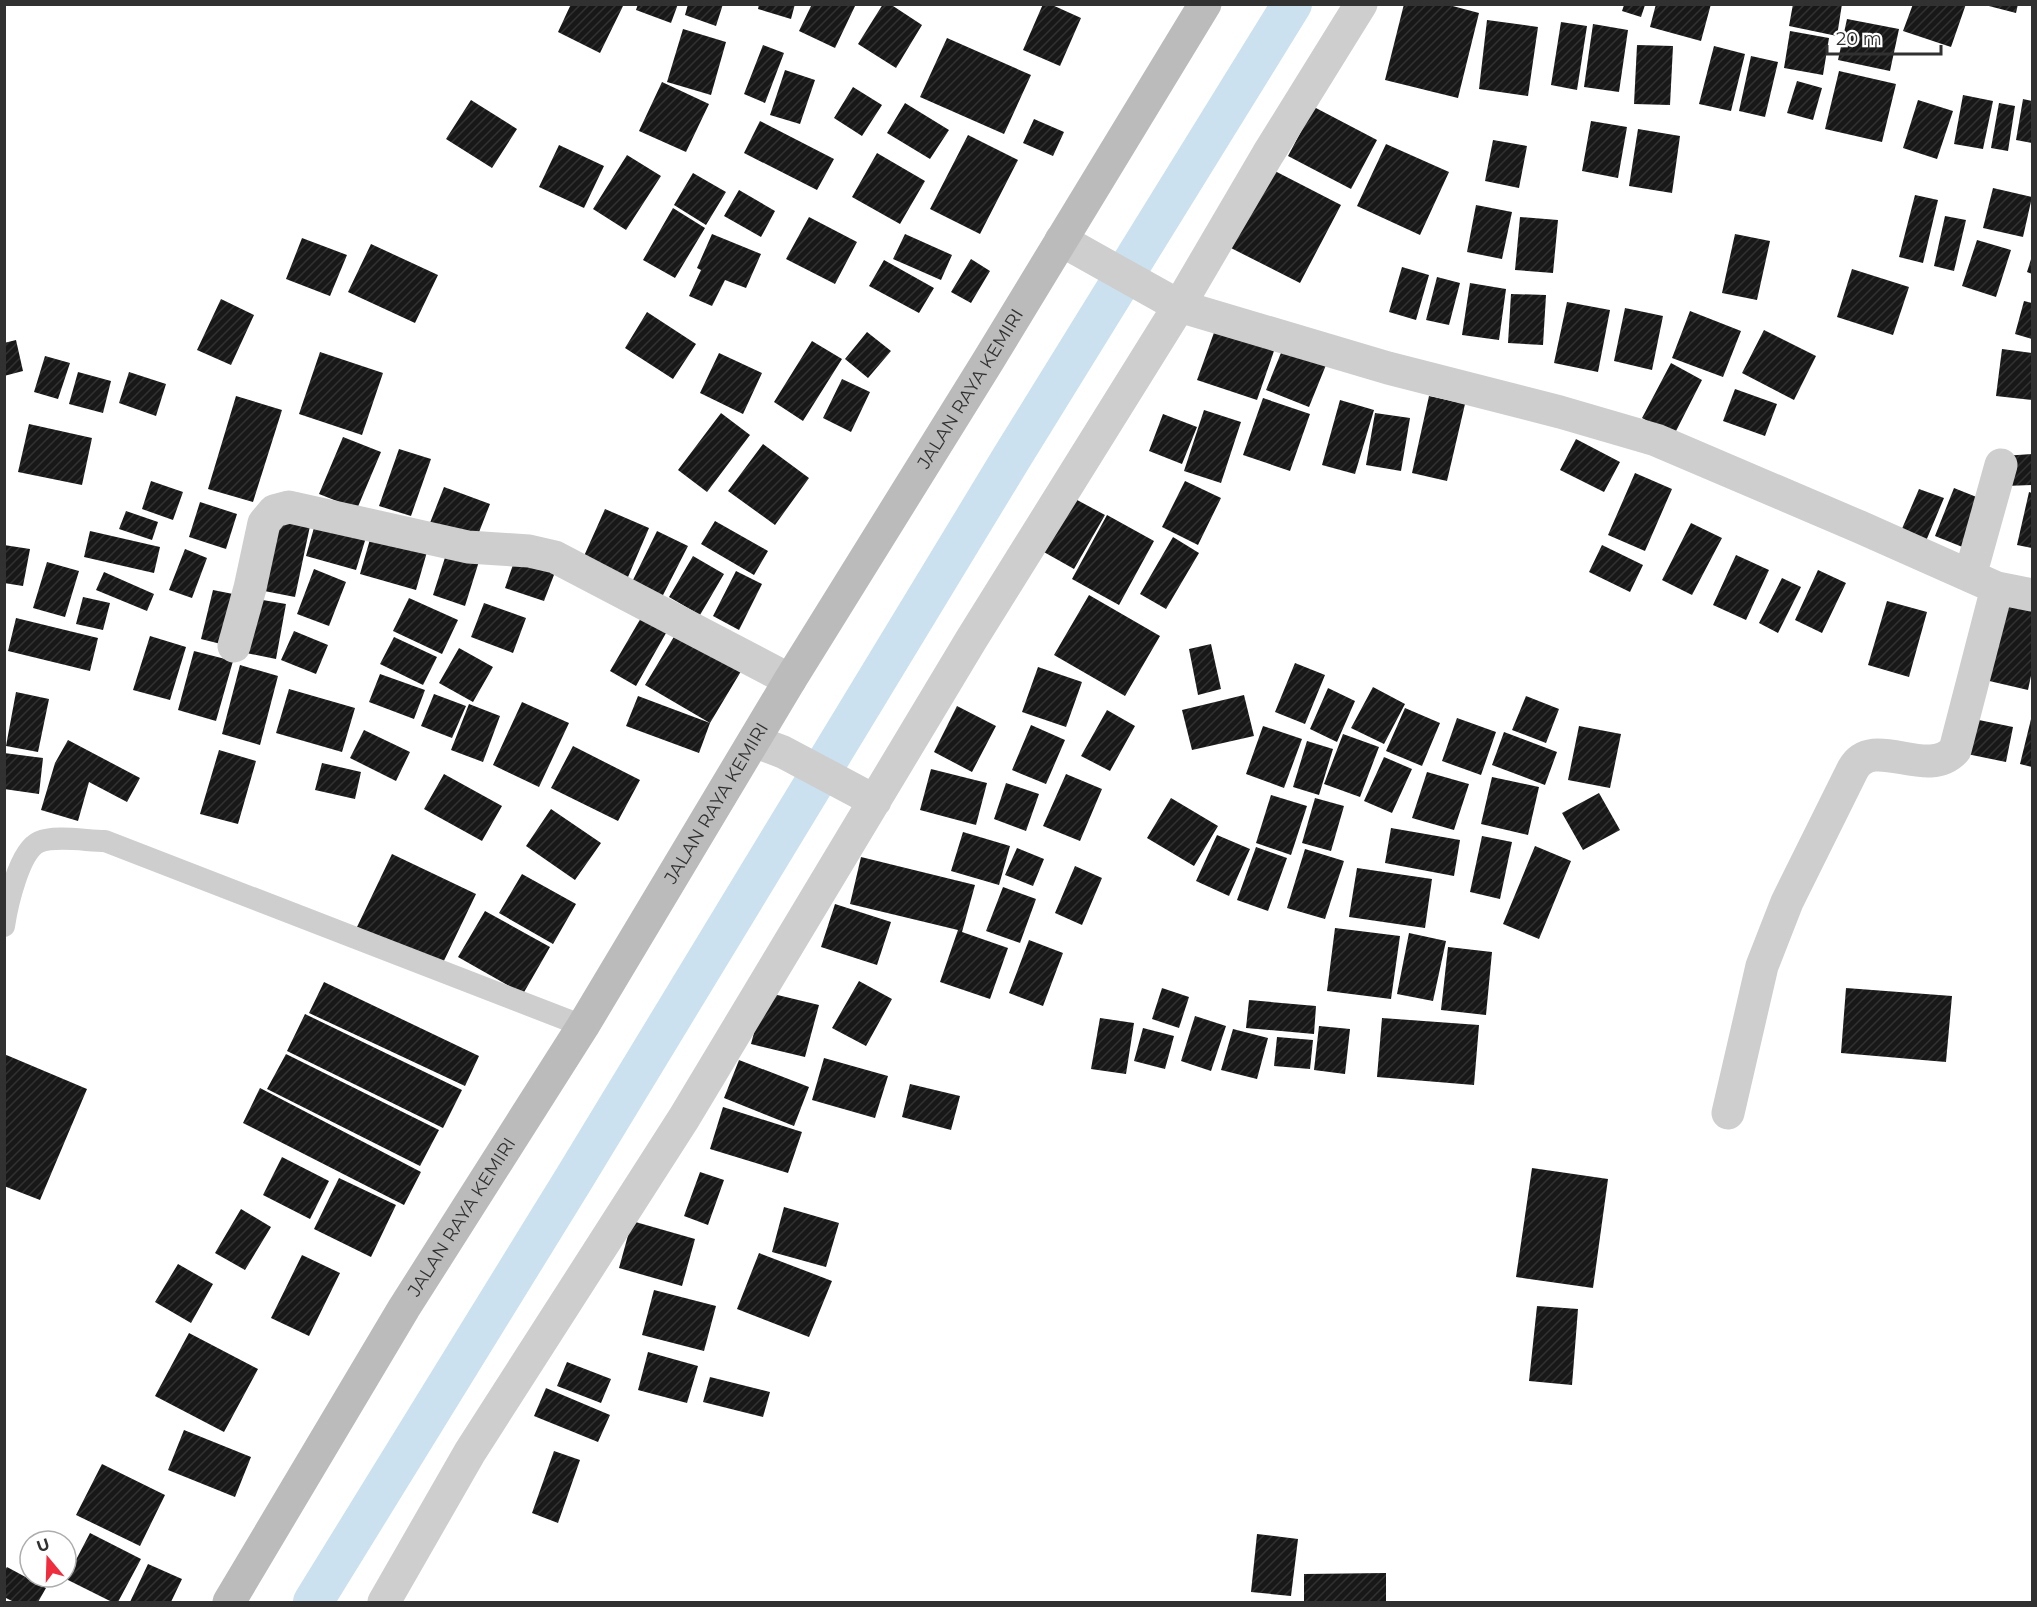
<svg xmlns="http://www.w3.org/2000/svg" width="2037" height="1607" viewBox="0 0 2037 1607" font-family="Montserrat,sans-serif">
	<style>
		.lines { fill: none; stroke-linecap: round; stroke-linejoin: round }
		.canal { stroke: #cbe1ef; stroke-width: 40 }
		.building { fill: url(#building-hatch) }
		.service { stroke: #cecece; stroke-width: 22 }
		.minor { stroke: #cecece; stroke-width: 33 }
		.secondary { stroke: #bbb; stroke-width: 33 }
		.labels { text-anchor: middle; dominant-baseline: central; stroke-width: 6; stroke-linejoin: round; paint-order: stroke }
		.street-label { font-size: 18px; fill: #313131; stroke: #fff }
	</style>
	<defs>
		<pattern id="building-hatch" width="6" height="6" patternUnits="userSpaceOnUse" patternTransform="scale(1.5)"><rect width="6" height="6" fill="#181818"/><path d="M-1 1l2-2M0 6l6-6M5 7l2-2" fill="none" stroke="#313131"/></pattern>
	</defs>
	<rect width="100%" height="100%" fill="#fff"/>
	<g class="lines">
		<path class="canal" d="M313 1602 575 1177 1012 457 1292 4"/>
	</g>
	<path class="building" d="M571 4H624L600 53 558 32Z
		M638 4H678L671 23 636 10Z
		M688 4H723L716 26 685 15Z
		M759 4H795L791 19 758 9Z
		M812 4H856L835 48 799 31Z
		M883 4H890L922 25 896 68 858 44Z
		M1043 4H1050L1081 18 1060 66 1023 50Z
		M1404 4H1445L1479 13 1458 98 1385 80Z
		M1656 4H1711L1701 41 1650 27Z
		M1793 4H1842L1837 36 1789 26Z
		M1913 4H1966L1951 47 1903 31Z
		M1981 4H2018L2016 13Z
		M1624 5H1645L1641 17 1622 11Z
		M1847 19 1899 29 1890 71 1838 60Z
		M1487 20 1538 27 1528 96 1479 89Z
		M1561 22 1587 26 1577 90 1551 85Z
		M1593 24 1628 30 1619 92 1584 87Z
		M683 29 726 42 711 95 667 82Z
		M1790 31 1829 38 1823 75 1784 68Z
		M947 38 1031 75 1004 134 920 97Z
		M763 45 784 53 765 103 744 94Z
		M1637 45 1673 46 1670 105 1634 104Z
		M1714 46 1745 54 1731 111 1699 104Z
		M1751 56 1778 62 1765 117 1739 111Z
		M785 70 815 80 800 124 770 115Z
		M1839 71 1896 84 1882 142 1825 129Z
		M1797 81 1822 88 1813 120 1787 113Z
		M662 82 709 104 686 152 639 131Z
		M853 87 882 105 862 136 834 118Z
		M1963 95 1993 101 1983 149 1954 144Z
		M2023 99 2032 101V143L2016 140Z
		M471 100 517 129 492 168 446 139Z
		M1918 100 1953 111 1937 159 1903 148Z
		M905 103 949 130 930 159 887 133Z
		M1999 103 2015 106 2008 151 1991 148Z
		M1314 107 1377 140 1351 189 1288 156Z
		M1034 119 1064 132 1053 156 1023 143Z
		M760 121 834 159 817 190 744 153Z
		M1591 121 1627 127 1618 178 1582 171Z
		M1638 129 1680 136 1672 193 1629 186Z
		M968 135 1018 160 980 234 930 209Z
		M1493 140 1527 146 1519 188 1485 181Z
		M1386 144 1449 172 1420 235 1357 206Z
		M559 145 604 166 584 208 539 187Z
		M877 153 925 181 900 224 852 197Z
		M627 155 661 176 626 230 593 209Z
		M1271 169 1341 205 1300 283 1229 247Z
		M693 173 726 192 706 225 674 205Z
		M1993 188 2032 197 2023 237 1983 228Z
		M739 190 775 211 761 237 724 216Z
		M1915 195 1938 200 1923 263 1899 257Z
		M1476 205 1512 212 1502 259 1467 252Z
		M673 208 705 228 675 278 643 260Z
		M1945 216 1966 220 1954 271 1934 266Z
		M809 217 857 242 835 284 786 259Z
		M1520 217 1558 220 1553 273 1515 270Z
		M712 234 761 254 746 288 725 280 712 306 689 296 701 270 697 268Z
		M905 234 952 255 941 280 893 259Z
		M1735 234 1770 241 1757 300 1722 293Z
		M302 238 347 255 330 296 286 279Z
		M1977 240 2011 250 1996 297 1962 286Z
		M371 244 438 275 415 323 348 292Z
		M2032 256V274L2027 272Z
		M971 259 990 271 971 303 951 292Z
		M884 260 934 288 919 313 869 286Z
		M1402 267 1429 275 1416 320 1389 312Z
		M1852 269 1909 287 1893 335 1837 317Z
		M1437 277 1460 283 1449 325 1426 320Z
		M1470 283 1506 289 1499 340 1462 335Z
		M1511 294 1546 295 1543 345 1508 343Z
		M221 299 254 315 231 365 197 350Z
		M2024 301 2032 303V339L2015 334Z
		M1567 302 1610 310 1598 372 1554 363Z
		M1625 308 1663 316 1652 370 1614 361Z
		M1690 311 1741 331 1723 377 1672 358Z
		M647 312 696 344 673 379 625 348Z
		M1216 327 1275 348 1257 400 1197 380Z
		M1764 330 1816 356 1794 400 1742 373Z
		M867 332 891 351 868 378 845 359Z
		M16 340 23 371 4 376V343Z
		M812 341 842 359 803 421 774 402Z
		M1283 348 1326 365 1309 407 1266 390Z
		M2002 349 2032 353V400L1996 396Z
		M320 352 383 373 362 435 299 414Z
		M719 353 762 373 743 414 700 393Z
		M45 356 70 363 58 399 34 392Z
		M1671 363 1702 380 1674 435 1642 418Z
		M78 372 111 381 103 413 69 404Z
		M129 372 166 384 156 416 119 403Z
		M842 379 870 392 851 432 823 418Z
		M1735 389 1777 404 1765 436 1723 421Z
		M236 396 282 410 253 502 208 489Z
		M1429 396 1465 404 1447 481 1412 473Z
		M1263 398 1310 414 1290 471 1243 455Z
		M1340 400 1374 410 1355 474 1322 465Z
		M1204 410 1241 422 1221 483 1184 471Z
		M721 413 750 435 707 492 678 470Z
		M1375 413 1410 418 1401 471 1366 465Z
		M1163 414 1197 427 1182 464 1149 451Z
		M29 424 92 438 82 485 18 472Z
		M343 437 381 452 357 509 319 494Z
		M1576 439 1620 462 1604 492 1560 470Z
		M763 444 809 478 775 525 728 491Z
		M399 449 431 459 411 516 379 506Z
		M2032 454V485L2005 486 2003 456Z
		M1635 473 1672 489 1645 551 1608 535Z
		M151 481 183 492 173 520 142 509Z
		M1185 481 1221 498 1198 545 1162 527Z
		M444 487 490 504 474 545 428 528Z
		M1954 488 1989 502 1970 550 1935 536Z
		M1919 489 1944 498 1926 541 1901 531Z
		M2029 492 2032 493V548L2017 545Z
		M1066 494 1105 515 1074 569 1035 547Z
		M200 502 237 514 226 549 189 537Z
		M605 509 649 528 625 584 580 565Z
		M126 511 158 522 152 540 119 529Z
		M1107 515 1154 541 1119 605 1072 579Z
		M317 517 368 531 356 570 306 556Z
		M268 518 310 526 295 597 254 589Z
		M715 521 768 551 754 575 701 544Z
		M1691 523 1722 538 1692 595 1662 580Z
		M373 529 429 545 416 590 360 574Z
		M90 531 160 547 154 573 84 557Z
		M657 531 688 546 662 597 632 582Z
		M1173 537 1199 553 1166 609 1140 594Z
		M4 545 30 549 23 586 4 583Z
		M449 545 481 555 465 606 433 595Z
		M1602 545 1643 565 1630 592 1589 572Z
		M185 549 207 558 192 598 169 590Z
		M517 553 557 567 544 601 505 588Z
		M1736 555 1769 570 1746 620 1713 605Z
		M693 556 724 574 700 615 669 597Z
		M47 562 79 571 65 617 33 608Z
		M314 569 346 582 329 626 297 614Z
		M1818 570 1846 583 1822 633 1795 620Z
		M736 571 762 584 739 630 713 616Z
		M104 572 154 594 147 611 96 590Z
		M1782 578 1801 587 1778 633 1759 623Z
		M213 590 233 594 221 644 201 639Z
		M1089 595 1160 636 1125 696 1054 655Z
		M83 597 110 603 103 630 76 624Z
		M251 598 286 604 276 659 241 652Z
		M409 598 458 620 442 654 393 631Z
		M1887 601 1927 612 1909 677 1868 665Z
		M2005 601 2032 607V671L2028 690 1985 680Z
		M484 603 526 618 513 653 471 637Z
		M645 611 670 626 636 686 610 671Z
		M16 618 98 638 90 671 8 651Z
		M678 630 743 668 710 723 699 753 626 726 638 696 710 723 645 685Z
		M294 631 328 645 316 674 281 660Z
		M150 636 186 647 170 700 133 690Z
		M394 637 437 657 423 685 380 664Z
		M1211 644 1221 689 1198 695 1189 649Z
		M459 648 493 667 473 702 439 683Z
		M194 651 233 661 216 721 178 710Z
		M1295 663 1325 675 1305 724 1275 712Z
		M240 665 278 676 260 745 222 734Z
		M1038 667 1082 682 1066 727 1022 712Z
		M380 674 425 690 414 719 369 702Z
		M1373 687 1405 704 1384 744 1351 728Z
		M1328 688 1355 701 1337 742 1310 729Z
		M289 689 355 708 342 752 276 733Z
		M16 692 49 699 38 752 6 746Z
		M434 694 466 706 452 738 421 726Z
		M1244 695 1254 736 1192 750 1182 710Z
		M1526 696 1559 709 1546 743 1512 730Z
		M522 702 569 723 539 787 493 765Z
		M469 704 500 716 483 762 451 750Z
		M957 706 996 726 972 772 934 752Z
		M1405 708 1440 723 1422 766 1386 751Z
		M1107 710 1135 726 1110 771 1081 756Z
		M2032 715V767L2020 764Z
		M1457 718 1496 732 1481 775 1442 761Z
		M1974 719 2013 727 2006 762 1967 754Z
		M1031 725 1065 740 1046 784 1012 770Z
		M1263 726 1302 739 1284 788 1246 774Z
		M1579 726 1621 734 1610 788 1568 780Z
		M364 730 410 752 396 781 350 758Z
		M1504 732 1557 752 1545 785 1492 765Z
		M1343 734 1379 747 1360 797 1324 784Z
		M68 740 140 778 127 802 89 782 78 821 41 810 55 763Z
		M1307 741 1333 749 1319 795 1293 787Z
		M573 746 640 780 618 821 551 788Z
		M219 750 256 761 238 824 200 814Z
		M4 753 43 758 39 794 4 789Z
		M1384 757 1412 769 1392 813 1364 801Z
		M322 763 361 772 355 799 315 790Z
		M931 769 987 783 976 825 920 810Z
		M1427 772 1469 784 1454 830 1412 818Z
		M444 774 502 806 482 841 424 809Z
		M1066 774 1102 789 1080 841 1043 826Z
		M1492 777 1539 787 1528 835 1481 824Z
		M1006 783 1039 794 1026 831 994 819Z
		M1599 793 1620 830 1583 850 1562 813Z
		M1271 795 1307 806 1291 855 1256 843Z
		M1171 798 1218 826 1194 866 1147 838Z
		M1315 798 1344 806 1331 851 1302 843Z
		M551 809 601 843 575 880 526 846Z
		M1391 828 1460 840 1454 876 1385 863Z
		M963 832 1010 846 999 885 951 871Z
		M1217 835 1250 849 1229 896 1196 881Z
		M1482 836 1512 842 1500 899 1470 892Z
		M1535 846 1571 861 1539 939 1503 924Z
		M1256 847 1287 858 1268 911 1237 900Z
		M1017 848 1044 859 1033 886 1005 875Z
		M1305 849 1344 861 1325 919 1287 908Z
		M392 854 476 894 441 967 357 927Z
		M861 857 975 885 962 932 1008 948 990 999 940 982 958 930 850 904Z
		M1075 866 1102 878 1082 925 1055 913Z
		M1357 868 1432 879 1425 928 1349 917Z
		M522 874 576 904 553 944 499 913Z
		M1003 887 1036 899 1020 943 986 931Z
		M835 904 891 922 877 965 821 947Z
		M485 911 550 947 523 994 458 957Z
		M1335 928 1400 936 1391 999 1327 991Z
		M1409 933 1446 941 1433 1001 1397 994Z
		M1029 940 1063 953 1043 1006 1009 993Z
		M1448 947 1492 952 1486 1015 1441 1010Z
		M859 981 892 999 866 1046 832 1028Z
		M324 982 479 1056 465 1086 309 1013Z
		M1162 988 1189 997 1179 1028 1152 1019Z
		M1846 988 1952 996 1946 1062 1841 1053Z
		M765 992 819 1005 805 1057 751 1044Z
		M1249 1000 1316 1006 1314 1034 1246 1028Z
		M305 1014 462 1090 443 1128 287 1051Z
		M1195 1016 1226 1026 1211 1071 1181 1061Z
		M1100 1018 1134 1023 1126 1074 1091 1069Z
		M1382 1018 1479 1025 1474 1085 1377 1077Z
		M1319 1026 1350 1029 1345 1074 1314 1070Z
		M1143 1028 1174 1036 1165 1069 1134 1061Z
		M1233 1029 1268 1038 1257 1079 1221 1070Z
		M1277 1037 1313 1040 1310 1069 1274 1066Z
		M4 1054 87 1089 40 1200 4 1186Z
		M286 1054 439 1130 420 1166 267 1089Z
		M824 1058 888 1076 875 1118 812 1100Z
		M739 1060 809 1087 794 1126 724 1098Z
		M910 1084 960 1096 951 1130 902 1117Z
		M260 1088 421 1172 404 1205 243 1123Z
		M723 1107 802 1132 788 1173 710 1149Z
		M282 1157 329 1181 310 1219 263 1195Z
		M1532 1168 1608 1179 1593 1288 1516 1277Z
		M700 1172 724 1180 708 1225 684 1216Z
		M339 1178 396 1205 371 1257 314 1229Z
		M784 1207 839 1223 826 1267 772 1252Z
		M241 1209 271 1227 245 1270 215 1253Z
		M632 1221 695 1239 682 1286 619 1268Z
		M759 1253 832 1281 809 1337 737 1309Z
		M302 1255 340 1273 309 1336 271 1318Z
		M178 1264 213 1284 191 1323 155 1302Z
		M654 1290 716 1306 704 1351 642 1335Z
		M1537 1306 1578 1309 1572 1385 1529 1381Z
		M189 1333 258 1369 224 1432 155 1396Z
		M648 1352 698 1366 687 1403 638 1390Z
		M567 1362 611 1379 601 1403 557 1386Z
		M710 1377 770 1392 763 1417 703 1402Z
		M546 1388 610 1415 598 1442 534 1416Z
		M184 1430 251 1457 235 1497 168 1470Z
		M554 1451 580 1460 558 1523 532 1513Z
		M102 1464 165 1495 140 1546 76 1515Z
		M90 1533 141 1559 118 1602H112L66 1579Z
		M1257 1534 1298 1539 1291 1596 1251 1592Z
		M148 1564 182 1579 171 1602H130Z
		M7 1567 46 1588 38 1602H14L4 1597V1571Z
		M1386 1573V1602H1304V1574Z"/>
	<g class="lines">
		<path class="service" d="M4 926C7 906 19 851 39 842 55 835 87 841 105 841L583 1026"/>
		<path class="minor" d="M1061 240 1179 306 1268 154 1361 4
			M1970 576 2001 465
			M234 646 250 588 264 523 274 511 289 507 468 547 529 551 555 557 790 680
			M754 741 783 752 875 801
			M1728 1113 1762 966 1787 902 1853 769C1873 733 1927 781 1955 750L1997 588
			M384 1602 470 1452 684 1118 971 640 1179 306 1388 368 1560 412 1656 440 1860 527 1997 588 2032 595"/>
		<path class="secondary" id="s1" d="M229 1602 404 1308 583 1026 790 680 988 361 1205 4"/>
	</g>
	<g class="labels">
		<g class="street-label">
			<text stroke="none"><textPath href="#s1" startOffset="1422">JALAN RAYA KEMIRI</textPath></text>
			<text stroke="none"><textPath href="#s1" startOffset="936">JALAN RAYA KEMIRI</textPath></text>
			<text stroke="none"><textPath href="#s1" startOffset="450">JALAN RAYA KEMIRI</textPath></text>
		</g>
	</g>
	<rect width="2037" height="1607" fill="none" stroke="#313131" stroke-width="12"/>
	<g transform="translate(48 1559) rotate(341)"><circle r="28" fill="#ffffff" stroke="#adadad" stroke-width="1.5"/>
	<path d="M0-4.5L10 22L0 15L-10 22Z" fill="#ee2e3f"/>
	<text y="-9" font-size="16" font-weight="bold" text-anchor="middle" fill="#313131">U</text>
	</g>
	<path d="M1827 45v9h114v-9" fill="none" stroke="#313131" stroke-width="3"/>
	<text x="1836" y="45" font-size="18" fill="#313131" stroke="#ffffff" stroke-width="4.5" paint-order="stroke">20 m</text>
</svg>
